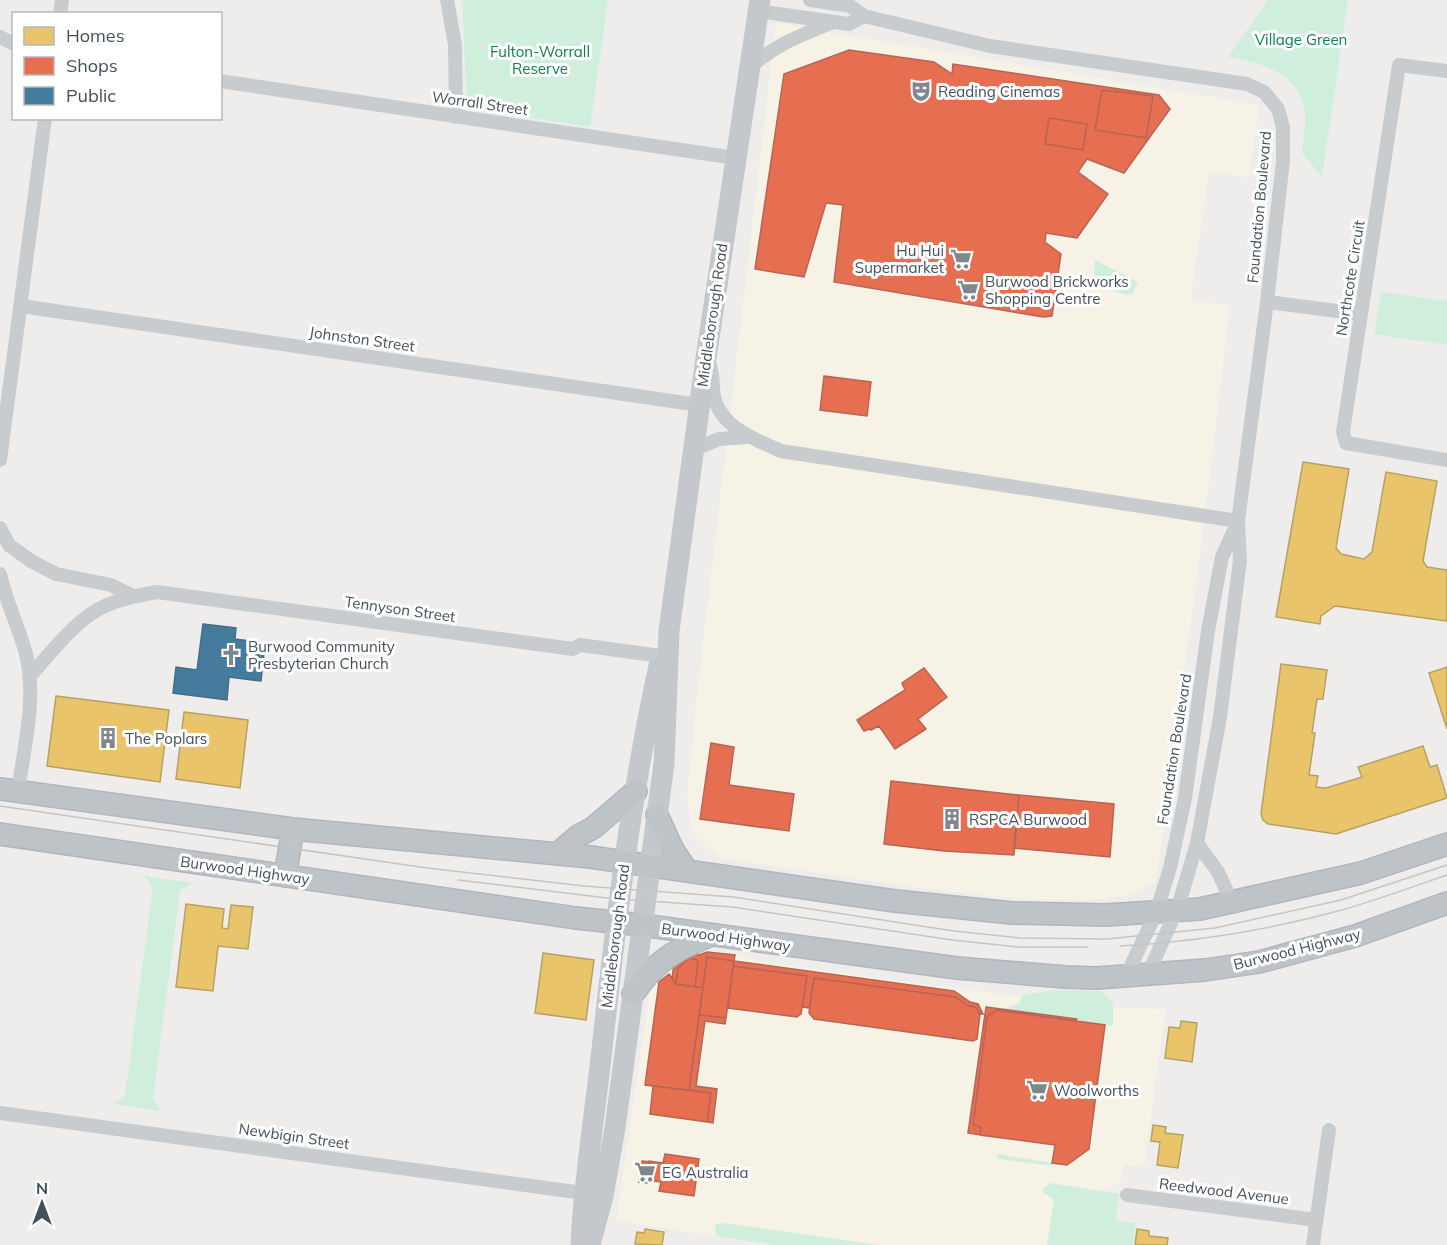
<svg xmlns="http://www.w3.org/2000/svg" width="1447" height="1245" viewBox="0 0 1447 1245" font-family="Mulish,sans-serif">
	<style>
		.commercial { fill: #f6f2e6 }
		.green { fill: #cfefdc }
		.homes { fill: #e9c46a; stroke: #b7a165; stroke-width: 1.5 }
		.shops { fill: #e76f51; stroke: #b66554; stroke-width: 1.5 }
		.public { fill: #457b9d; stroke: #446e89; stroke-width: 1.5 }
		.lines { fill: none; stroke-linecap: round; stroke-linejoin: round }
		.trunk-casing { stroke: #b1b7bd; stroke-width: 24 }
		.minor { stroke: #c9ccce; stroke-width: 14 }
		.primary { stroke: #c4c8cc; stroke-width: 21 }
		.trunk { stroke: #bec3c8; stroke-width: 21 }
		.tram { stroke: #c3c5c7; stroke-width: 1.5 }
		.labels { text-anchor: middle; dominant-baseline: central; stroke-width: 6; stroke-linejoin: round; paint-order: stroke }
		.park-label { font-size: 15px; fill: #10804a; stroke: #fff }
		.poi-label { font-size: 15px; fill: #434f5a; stroke: #fff; text-anchor: start }
		.street-label { font-size: 15px; fill: #434f5a; stroke: #fff }
	</style>
	<rect width="100%" height="100%" fill="#eeedec"/>
	<path class="commercial" d="M776 23 1259 105 1249 177 1209 172 1190 300 1230 306 1201 545 1156 882 1133 895 1088 900 1019 899 911 887 719 858 692 832 687 798 697 694Z
		M701 949 735 954 764 962 984 992 1112 1008 1166 1009 1144 1166 1124 1164 1120 1182 1109 1190 1102 1191 1058 1185 1049 1245H775L616 1221 651 983 667 965Z"/>
	<path class="green" d="M462 0H608L590 127 467 108Z
		M1268 0H1348L1322 177 1302 153C1303 141 1306 127 1305 115 1300 72 1263 64 1228 57Z
		M1095 260 1138 282 1132 294 1127 295 1094 285Z
		M1381 292 1447 301V345L1374 334Z
		M144 876 192 883 180 891 153 1099 161 1111 114 1104 125 1095 153 887Z
		M1055 990 1102 991 1113 1003V1026L1004 1009 1020 1003 1022 995Z
		M997 1154 1052 1163V1166L998 1159Z
		M1050 1183 1119 1194 1116 1220 1136 1223 1133 1245H1047L1054 1200 1043 1192V1188Z
		M725 1223 879 1245H775L716 1236 715 1224Z"/>
	<path class="homes" d="M1303 462 1349 469 1336 548 1341 554 1364 559 1372 552 1386 472 1437 481 1423 561 1427 567 1447 570V621L1335 606 1321 616 1320 624 1276 617Z
		M1281 664 1327 670 1323 699H1317L1312 733H1315L1309 775 1318 776 1316 787 1326 788 1362 777 1358 767 1423 746 1430 767 1437 765 1447 798 1336 834 1268 824 1263 820 1261 814Z
		M1447 667V729L1429 673Z
		M56 696 169 710 160 782 47 766Z
		M184 712 248 720 240 788 176 779Z
		M186 904 224 909 222 928 228 929 231 905 253 907 248 949 218 946 213 991 176 987Z
		M543 953 594 960 586 1020 535 1013Z
		M1181 1021 1197 1023 1192 1062 1165 1058 1169 1027 1180 1028Z
		M1153 1125 1166 1127 1165 1133 1183 1135 1178 1168 1157 1165 1160 1142 1151 1141Z
		M645 1229 664 1232 662 1245 635 1244 637 1232 644 1233Z
		M1137 1229 1149 1231V1236L1168 1238 1167 1245H1135Z"/>
	<path class="shops" d="M849 50 934 62 952 74 953 64 1159 95 1170 109 1124 173 1087 159 1078 172 1108 194 1077 238 1046 233 1045 242 1061 254 1052 316 1043 317 834 282 843 205 826 203 804 277 755 269 784 74Z
		M1102 90 1153 96 1146 138 1095 130Z
		M1049 118 1087 124 1083 150 1045 144Z
		M824 376 871 382 867 416 820 410Z
		M924 668 947 697 918 719 926 729 895 749 879 726 871 730 870 729 864 731 857 720 905 690 902 683Z
		M711 743 734 747 729 785 794 794 789 831 700 819Z
		M891 781 1019 795 1014 855 944 851 884 844Z
		M1019 795 1114 804 1110 857 1014 848Z
		M707 952 735 955 734 961 707 957 703 988 695 987 698 960 689 958 678 968 676 984 672 978 674 964 688 953 699 955Z
		M707 957 734 961 726 1018 699 1015Z
		M689 958 698 960 695 987 676 984 678 968Z
		M734 961 954 991 970 1002 978 1004 983 1014H980L975 1007 968 1006 955 997 814 978 809 1008 802 1007 807 976 733 966Z
		M733 966 807 976 801 1014 797 1017 728 1008Z
		M669 974 676 984 703 988 689 1090 645 1085 659 982Z
		M814 978 955 997 968 1006 975 1007 980 1014 977 1039 973 1041 814 1019 809 1013Z
		M986 1007 1077 1019 1076 1021 996 1010 987 1017 973 1125 981 1127 980 1135 968 1133Z
		M996 1010 1105 1025 1089 1149 1067 1165 1052 1163 1055 1145 980 1135 981 1127 973 1125 987 1017Z
		M699 1015 726 1018 725 1024 705 1021 696 1086 717 1089 713 1123 707 1122 711 1093 689 1090Z
		M653 1086 711 1093 707 1122 650 1114Z
		M665 1154 699 1159 694 1196 659 1191 661 1182 646 1180 649 1161 663 1163Z
		M642 1161 650 1162 647 1183 639 1182Z"/>
	<path class="public" d="M203 624 236 628 235 639 265 643 261 681 229 677 227 700 173 693 176 667 197 670Z"/>
	<g class="lines">
		<defs>
			<path id="trunk" d="M0 789 293 829 590 857 895 901 1012 913 1106 915 1200 909 1361 873 1447 844
				M657 815 673 850 687 871
				M0 834 576 918 642 925 957 968 1066 977 1097 978 1205 970 1259 962 1355 936 1447 903
				M557 854 578 836 593 828 636 791
				M285 876 293 829
				M633 994C656 961 673 951 709 936"/>
		</defs>
		<use href="#trunk" class="trunk-casing"/>
		<path class="minor" d="M447 0 455 45 456 117
			M810 0 850 6 864 16 990 46 1247 84 1264 92 1278 109 1283 127V161L1267 302 1238 521 1240 560 1220 717 1197 843 1178 907 1148 974
			M758 11 849 24 864 16
			M60 14 62 0
			M0 37 14 44
			M750 67C777 44 799 36 831 23
			M1447 71 1399 65 1343 432 1346 443 1447 460
			M220 81 735 158
			M1267 302 1361 314
			M21 306 699 405
			M709 364C714 375 712 385 714 396 720 427 756 440 781 451L1238 521
			M693 450 719 439 748 437
			M0 460 45 118
			M0 528 9 545 31 561 56 574 111 585 133 596
			M0 574C6 602 19 627 26 654 37 698 24 747 18 792
			M29 677C52 652 76 618 107 605 123 598 140 595 157 592L573 649 580 645 661 656
			M1197 843 1218 872 1232 902
			M1126 976 1156 913 1170 868 1185 798 1208 631 1222 557 1237 524
			M0 1113 583 1193
			M1127 1195 1316 1220
			M1313 1245 1329 1130"/>
		<path class="primary" d="M581 1244C584 1178 595 1114 602 1049 616 921 631 792 659 666
			M590 1245 603 1196 615 1128 664 764 669 631 706 358 760 0"/>
		<use href="#trunk" class="trunk"/>
		<path class="tram" d="M0 806 427 868 584 886 733 897 954 931 1020 938 1107 939 1215 928 1341 900 1447 865
			M458 880 607 898 732 907 952 940 1019 947H1087
			M1120 946C1195 942 1269 930 1342 910 1377 900 1412 887 1447 875"/>
	</g>
	<defs>
		<symbol id="theatre-bare" viewBox="-9 -9 18 18"><path d="M-5-5.5Q0-4 5-5.5V0Q5 5 0 6Q-5 5-5 0ZM-3.3-2.5H-1v1.5H-3.3ZM1-2.5H3.3v1.5H1ZM-2.8 1Q0 5.5 2.8 1Z" fill="#7f868d" stroke="#fff" stroke-width="2.5" paint-order="stroke"/></symbol>
		<symbol id="supermarket-bare" viewBox="-9 -9 18 18"><path d="M-6-5.5h2.5l.6 2H6L4.5 2H-2.5L-4.4-4H-6ZM-1.5 3.2a1.3 1.3 0 1 0 .1 0ZM3 3.2a1.3 1.3 0 1 0 .1 0Z" fill="#7f868d" stroke="#fff" stroke-width="2.5" paint-order="stroke"/></symbol>
		<symbol id="church-bare" viewBox="-9 -9 18 18"><path d="M-1.2-6h2.4v3.5h3.3v2.4h-3.3V6h-2.4V-.1h-3.3v-2.4h3.3Z" fill="#7f868d" stroke="#fff" stroke-width="2.5" paint-order="stroke"/></symbol>
		<symbol id="building-bare" viewBox="-9 -9 18 18"><path d="M-4-6H4V6H1V3H-1V6H-4ZM-2.5-4.3h1.7v1.8h-1.7ZM.8-4.3h1.7v1.8H.8ZM-2.5-1h1.7V.8h-1.7ZM.8-1h1.7V.8H.8Z" fill="#7f868d" stroke="#fff" stroke-width="2.5" paint-order="stroke"/></symbol>
	</defs>
	<g fill-rule="evenodd">
		<use href="#theatre-bare" x="906" y="76" width="30" height="30"/>
		<use href="#supermarket-bare" x="946" y="244" width="30" height="30"/>
		<use href="#supermarket-bare" x="953" y="275" width="30" height="30"/>
		<use href="#church-bare" x="216" y="640" width="30" height="30"/>
		<use href="#building-bare" x="93" y="723" width="30" height="30"/>
		<use href="#building-bare" x="937" y="804" width="30" height="30"/>
		<use href="#supermarket-bare" x="1022" y="1075" width="30" height="30"/>
		<use href="#supermarket-bare" x="630" y="1157" width="30" height="30"/>
	</g>
	<g class="labels">
		<g class="park-label">
			<text x="1301" y="39">Village Green</text>
			<text x="540" y="51">Fulton-Worrall<tspan x="540" dy="17">Reserve</tspan></text>
		</g>
		<g class="poi-label">
			<text x="938" y="91">Reading Cinemas</text>
			<text x="944" y="250" text-anchor="end">Hu Hui<tspan x="944" dy="17">Supermarket</tspan></text>
			<text x="985" y="281">Burwood Brickworks<tspan x="985" dy="17">Shopping Centre</tspan></text>
			<text x="248" y="646">Burwood Community<tspan x="248" dy="17">Presbyterian Church</tspan></text>
			<text x="125" y="738">The Poplars</text>
			<text x="969" y="819">RSPCA Burwood</text>
			<text x="1054" y="1090">Woolworths</text>
			<text x="662" y="1172">EG Australia</text>
		</g>
		<g class="street-label">
			<text transform="translate(480 103) rotate(8)">Worrall Street</text>
			<text transform="translate(1259 207) rotate(-85)">Foundation Boulevard</text>
			<text transform="translate(1350 278) rotate(-81)">Northcote Circuit</text>
			<text transform="translate(712 315) rotate(-82)">Middleborough Road</text>
			<text transform="translate(362 339) rotate(8)">Johnston Street</text>
			<text transform="translate(400 609) rotate(8)">Tennyson Street</text>
			<text transform="translate(1174 749) rotate(-81)">Foundation Boulevard</text>
			<text transform="translate(245 870) rotate(8)">Burwood Highway</text>
			<text transform="translate(615 936) rotate(-83)">Middleborough Road</text>
			<text transform="translate(726 937) rotate(8)">Burwood Highway</text>
			<text transform="translate(1297 949) rotate(-14)">Burwood Highway</text>
			<text transform="translate(294 1136) rotate(8)">Newbigin Street</text>
			<text transform="translate(1224 1191) rotate(7)">Reedwood Avenue</text>
		</g>
	</g>
	<rect x="12" y="12" width="210" height="108" fill="#ffffff" stroke="#b4b9bd" stroke-width="1.5"/>
	<rect x="24" y="27" width="30" height="18" fill="#e9c46a" stroke="#b4b9bd" stroke-width="1.5"/>
	<text x="66" y="42" font-size="18" fill="#434f5a">Homes</text>
	<rect x="24" y="57" width="30" height="18" fill="#e76f51" stroke="#b4b9bd" stroke-width="1.5"/>
	<text x="66" y="72" font-size="18" fill="#434f5a">Shops</text>
	<rect x="24" y="87" width="30" height="18" fill="#457b9d" stroke="#b4b9bd" stroke-width="1.5"/>
	<text x="66" y="102" font-size="18" fill="#434f5a">Public</text>
	<g transform="translate(42 1203)" stroke="#ffffff" stroke-width="4.5" paint-order="stroke">
	<path d="M0-4.5L10 22L0 15L-10 22Z" fill="#434f5a"/>
	<text y="-9" font-size="16" font-weight="bold" text-anchor="middle" fill="#434f5a">N</text>
	</g>
</svg>
